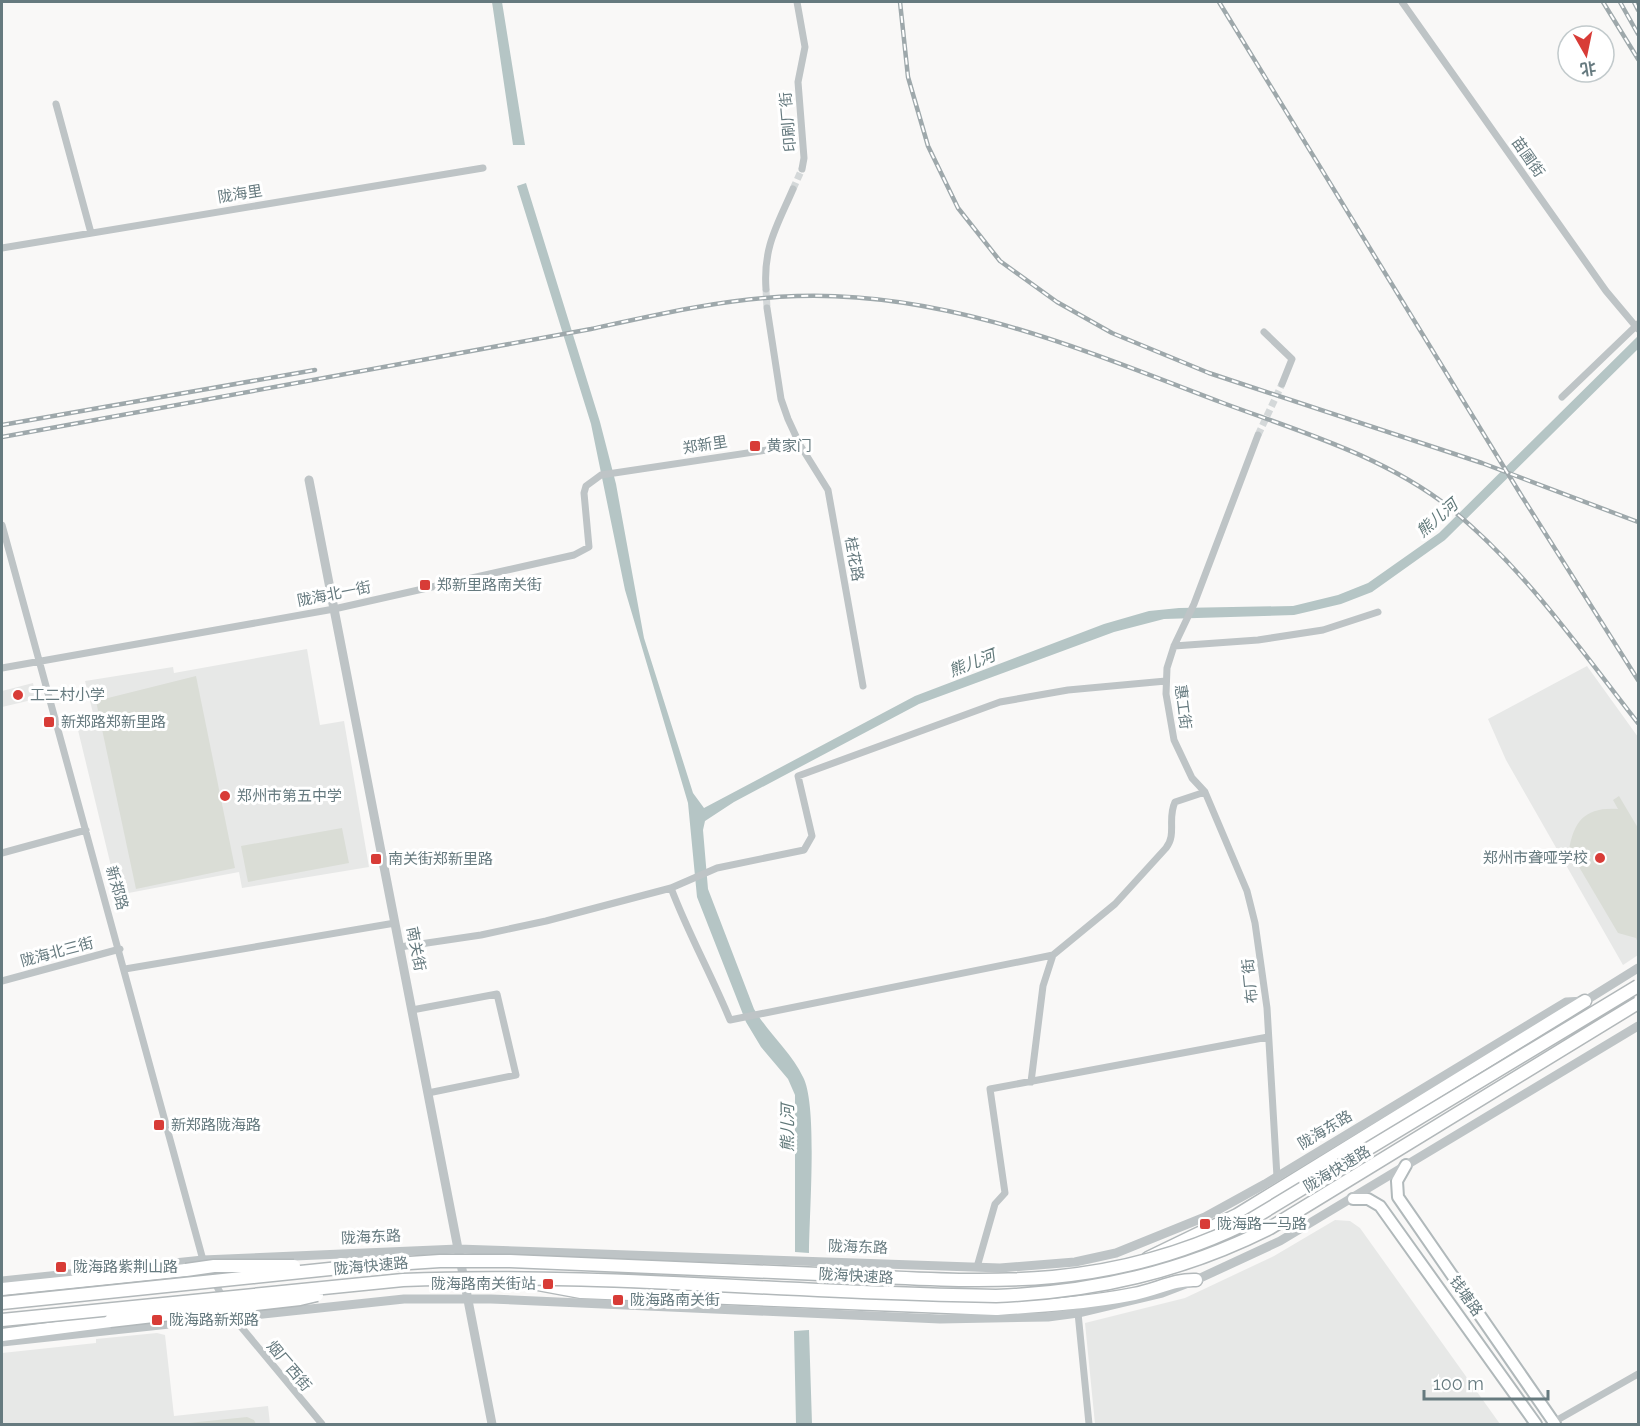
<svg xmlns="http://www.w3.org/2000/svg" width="1640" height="1426" viewBox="0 0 1640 1426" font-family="Raleway,'Noto Sans SC',sans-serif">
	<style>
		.built { fill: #e7e8e7 }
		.green { fill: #daddd6 }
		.water { fill: #b5c5c5 }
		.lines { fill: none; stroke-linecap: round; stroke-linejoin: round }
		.minor-tunnel { stroke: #d4d8d9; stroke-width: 7; stroke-dasharray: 7 3.5; stroke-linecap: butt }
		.secondary-casing { stroke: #b1b9bb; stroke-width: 14 }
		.trunk-casing { stroke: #b2b8ba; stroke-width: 15 }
		.minor { stroke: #bec4c6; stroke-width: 7 }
		.tertiary { stroke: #bec4c6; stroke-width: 9 }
		.secondary { stroke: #fff; stroke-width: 10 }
		.trunk { stroke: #fff; stroke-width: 12 }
		.rail-casing { stroke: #9ea8ab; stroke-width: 4.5 }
		.rail { stroke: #fff; stroke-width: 2; stroke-dasharray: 7; stroke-linecap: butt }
		.trunk-bridge-casing { stroke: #b2b8ba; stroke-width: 15; stroke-linecap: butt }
		.trunk-bridge { stroke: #fff; stroke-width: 12 }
		.poi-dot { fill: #d83c37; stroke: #fff; stroke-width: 2 }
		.labels { text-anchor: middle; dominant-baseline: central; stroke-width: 6; stroke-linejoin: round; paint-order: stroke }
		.street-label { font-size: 15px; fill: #667a7f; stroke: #fff }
		.poi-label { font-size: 15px; fill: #667a7f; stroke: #fff; text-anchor: start }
		.water-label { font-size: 16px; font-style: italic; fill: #607879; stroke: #fff }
	</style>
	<rect width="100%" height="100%" fill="#f9f8f7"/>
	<path class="built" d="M307 649 320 725 344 721 369 867 242 888 239 872 118 895 77 726 95 721 85 681 173 667 174 673Z
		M1587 666 1638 737V955L1623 965 1506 760 1488 719Z
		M33 683 36 699 2 707V691Z
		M1335 1220 1350 1221 1360 1228 1500 1424H1095L1085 1323 1185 1298 1274 1256Z
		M157 1333 165 1335 174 1416 268 1406 270 1424H2V1353L96 1343V1339Z"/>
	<path class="green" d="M196 676 235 868 136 889 96 701Z
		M1619 796 1638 828V943L1636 938 1618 933 1569 850C1574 820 1586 807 1618 809L1613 800Z
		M342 828 349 863 248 882 241 846Z
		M247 1417 254 1420 256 1424H179Z"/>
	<path class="water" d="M492 2H502L525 145H513Z
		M526 183 600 422 616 484 644 638 693 793 704 808 915 696 1104 624 1149 611 1179 608 1293 606 1338 595 1368 583 1439 533 1638 336V349L1445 540 1372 592 1341 604 1294 615 1164 619 1114 632 919 704 734 802 705 821 703 830 708 889 754 1009C768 1033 791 1052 803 1077 818 1105 809 1215 809 1253L795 1252V1095L788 1079 761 1047 746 1022 697 897 688 803 625 590 591 424 517 186Z
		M809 1330 812 1424H796L794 1331Z"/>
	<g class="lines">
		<path class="minor-tunnel" d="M793 189 802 169
			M766 289 767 308
			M1258 435 1282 384"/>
		<defs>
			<path id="secondary" d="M1406 1165 1397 1181 1398 1197 1555 1424
				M1353 1199H1368L1380 1206 1536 1424"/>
			<path id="trunk" d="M1148 1258 1237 1215 1585 1001
				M527 1282 581 1292 996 1309C1041 1306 1089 1303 1134 1294 1156 1290 1174 1279 1196 1280
				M2 1289 186 1270
				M2 1335 110 1321"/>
		</defs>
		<use href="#secondary" class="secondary-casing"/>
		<use href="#trunk" class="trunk-casing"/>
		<path class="minor" d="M797 2 805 47 798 82 804 158 802 169
			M1402 2 1606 291 1638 329
			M56 104 91 233
			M2 248 483 168
			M766 289C763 247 777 226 793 189
			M767 308 781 399 788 419 800 445 828 490 863 686
			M1264 332 1292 359 1282 384
			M1562 397 1638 324
			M1258 435 1194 604 1174 646 1167 668 1166 694 1174 740 1192 778 1205 792 1247 891 1255 923 1267 1008 1277 1177
			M2 525 203 1260 224 1300
			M1174 646 1258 640 1323 630 1378 612
			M2 668 334 609 574 555 589 547 584 493 586 486 601 475 800 445
			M2 853 86 830
			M671 888C688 933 711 974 730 1020L1053 955
			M400 947 481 935 546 921 671 888 717 868 804 850 812 836 798 776 1000 702 1068 690 1166 681
			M125 969 395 923
			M2 981 120 949
			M412 1010 497 994 516 1075 428 1093
			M1031 1082 1043 986 1053 955 1115 904 1166 848C1177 834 1167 819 1175 802L1205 792
			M977 1267 995 1204 1005 1193 990 1089 1268 1037
			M1078 1313 1089 1424
			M232 1316 322 1424
			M1552 1423 1638 1374"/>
		<path class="tertiary" d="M309 480 492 1424
			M2 1281 203 1260 458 1249 1000 1268 1075 1262 1116 1253 1205 1217 1265 1184 1566 1002 1585 1001 1638 968
			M2 1342 404 1299H491L940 1319 1048 1317 1078 1313 1162 1293 1196 1280 1280 1241 1638 1026"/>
		<use href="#secondary" class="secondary"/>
		<use href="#trunk" class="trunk"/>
		<defs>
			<path id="rail" d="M900 2 908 77 928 146 958 208 1000 261 1057 302 1112 333 1209 373 1482 463 1638 522
				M1219 2 1521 495 1638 680
				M1603 2 1638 59
				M1620 2 1638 34
				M1634 2 1638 10
				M2 425 315 370
				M2 437 591 329C659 314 728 298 797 296 947 291 1086 351 1223 403 1301 432 1384 456 1450 508 1524 568 1580 649 1638 723"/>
		</defs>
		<use href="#rail" class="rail-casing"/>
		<use href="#rail" class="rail"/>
		<defs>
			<path id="trunk-bridge" d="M186 1270 214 1266H294
				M2 1303 349 1267 440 1261H510C613 1265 716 1269 819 1274 974 1281 1096 1295 1242 1225L1638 986
				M2 1320 403 1280C601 1272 799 1294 996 1296 1095 1292 1182 1272 1270 1228L1638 1003
				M110 1321 300 1299 317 1295"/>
		</defs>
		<use href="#trunk-bridge" class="trunk-bridge-casing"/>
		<use href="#trunk-bridge" class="trunk-bridge"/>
	</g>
	<g class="poi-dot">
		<rect x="749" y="440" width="12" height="12" rx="3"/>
		<rect x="419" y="579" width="12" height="12" rx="3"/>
		<circle cx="18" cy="695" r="6"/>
		<rect x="43" y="716" width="12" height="12" rx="3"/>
		<circle cx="225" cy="796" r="6"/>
		<circle cx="1600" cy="858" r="6"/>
		<rect x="370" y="853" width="12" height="12" rx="3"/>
		<rect x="153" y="1119" width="12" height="12" rx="3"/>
		<rect x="1199" y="1218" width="12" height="12" rx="3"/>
		<rect x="55" y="1261" width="12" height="12" rx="3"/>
		<rect x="542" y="1278" width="12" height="12" rx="3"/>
		<rect x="612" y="1294" width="12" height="12" rx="3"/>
		<rect x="151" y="1314" width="12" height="12" rx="3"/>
	</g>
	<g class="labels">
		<g class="street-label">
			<text transform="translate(788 122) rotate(-95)">印刷厂街</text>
			<text transform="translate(1528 157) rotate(55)">苗圃街</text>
			<text transform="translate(240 194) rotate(-9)">陇海里</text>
			<text transform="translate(705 445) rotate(-9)">郑新里</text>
			<text transform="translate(854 559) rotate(80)">桂花路</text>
			<text transform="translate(334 594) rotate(-11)">陇海北一街</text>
			<text transform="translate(1183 707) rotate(83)">惠工街</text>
			<text transform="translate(117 888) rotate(74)">新郑路</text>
			<text transform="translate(416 949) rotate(79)">南关街</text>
			<text transform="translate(57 952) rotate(-15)">陇海北三街</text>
			<text transform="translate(1250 981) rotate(-96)">布厂街</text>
			<text transform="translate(1325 1130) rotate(-31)">陇海东路</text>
			<text transform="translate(1337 1169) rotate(-31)">陇海快速路</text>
			<text transform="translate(371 1237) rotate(-3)">陇海东路</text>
			<text transform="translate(858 1247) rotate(2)">陇海东路</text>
			<text transform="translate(371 1266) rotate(-5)">陇海快速路</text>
			<text transform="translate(856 1276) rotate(3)">陇海快速路</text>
			<text transform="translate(1466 1296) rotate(55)">钱塘路</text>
			<text transform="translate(289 1366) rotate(50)">烟厂西街</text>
		</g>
		<g class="poi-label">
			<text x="767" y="446">黄家门</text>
			<text x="437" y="585">郑新里路南关街</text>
			<text x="30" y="695">工二村小学</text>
			<text x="61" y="722">新郑路郑新里路</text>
			<text x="237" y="796">郑州市第五中学</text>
			<text x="1588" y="858" text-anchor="end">郑州市聋哑学校</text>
			<text x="388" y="859">南关街郑新里路</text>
			<text x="171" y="1125">新郑路陇海路</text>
			<text x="1217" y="1224">陇海路一马路</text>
			<text x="73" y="1267">陇海路紫荆山路</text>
			<text x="536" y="1284" text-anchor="end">陇海路南关街站</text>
			<text x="630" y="1300">陇海路南关街</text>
			<text x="169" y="1320">陇海路新郑路</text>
		</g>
		<g class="water-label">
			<text transform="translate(1437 518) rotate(-41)">熊儿河</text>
			<text transform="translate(972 663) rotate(-21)">熊儿河</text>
			<text transform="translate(787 1128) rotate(-90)">熊儿河</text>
		</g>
	</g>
	<rect width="1640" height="1426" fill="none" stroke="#667a7f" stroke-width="6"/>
	<g transform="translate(1586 54) rotate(171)"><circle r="28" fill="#ffffff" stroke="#c2cacc" stroke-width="1.5"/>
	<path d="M0-4.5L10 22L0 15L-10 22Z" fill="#d83c37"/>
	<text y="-9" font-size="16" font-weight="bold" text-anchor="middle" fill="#667a7f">北</text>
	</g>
	<path d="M1424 1390v9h124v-9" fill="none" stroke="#667a7f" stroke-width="3"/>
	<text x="1433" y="1390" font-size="18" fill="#667a7f" stroke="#ffffff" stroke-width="4.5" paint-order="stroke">100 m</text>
</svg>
